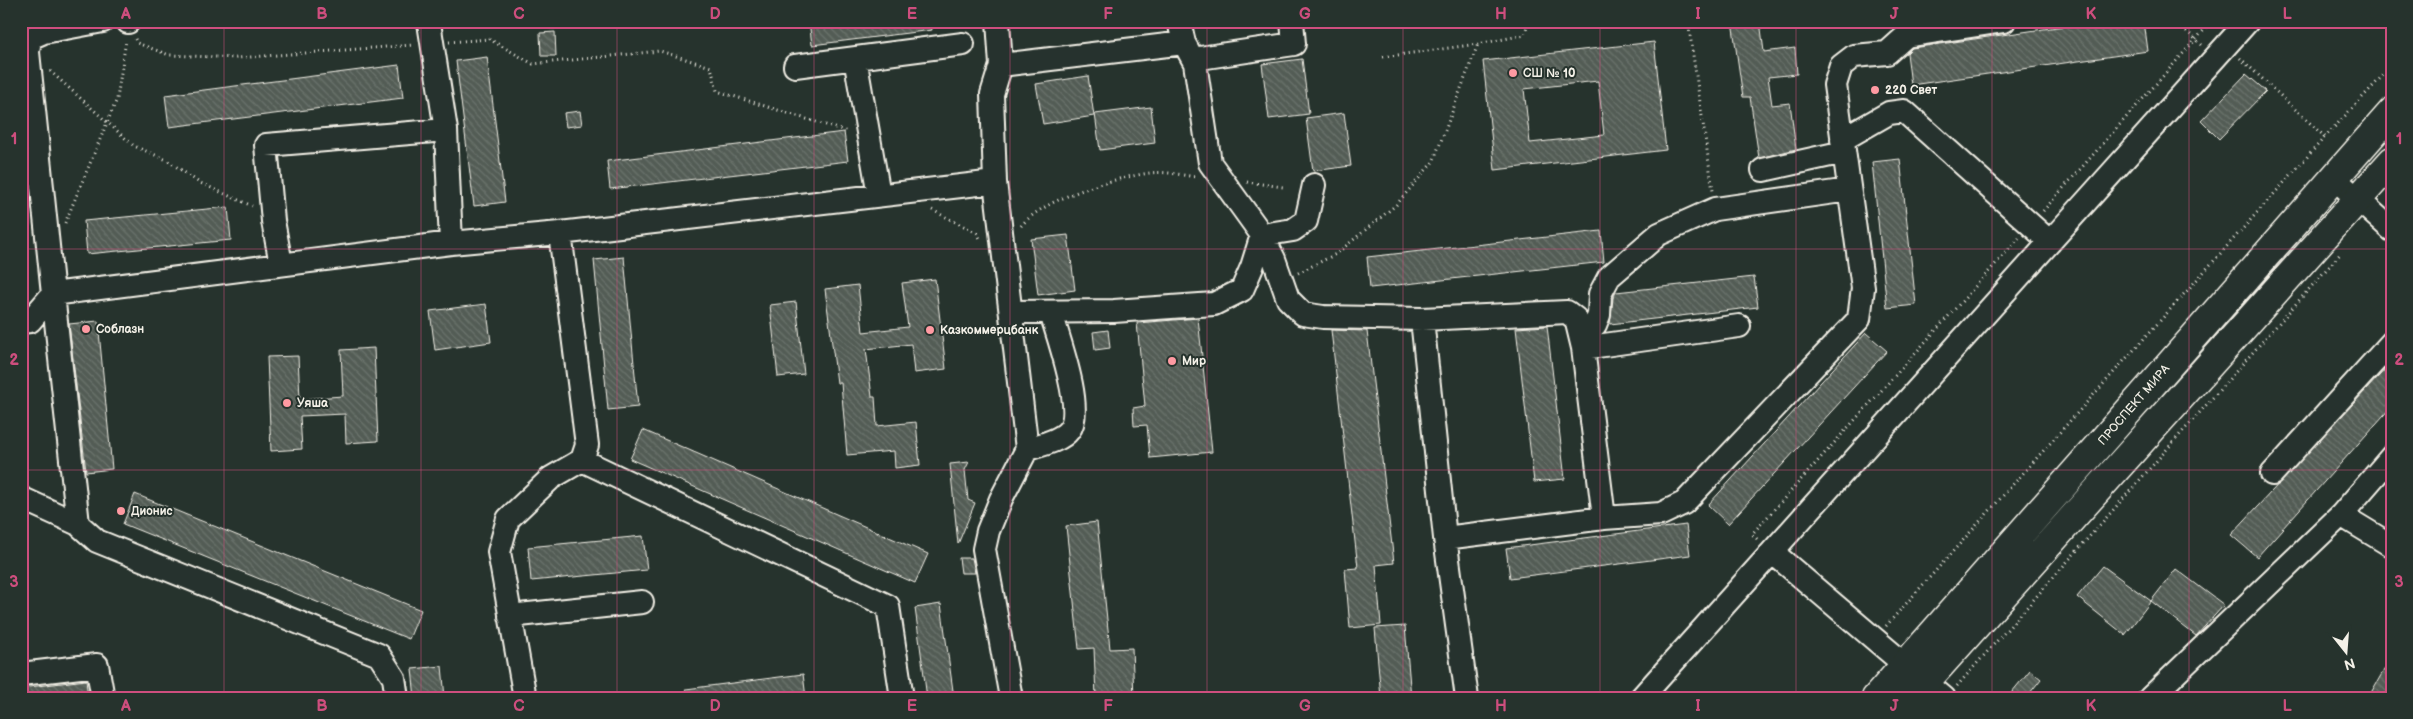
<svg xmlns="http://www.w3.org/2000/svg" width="2413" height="719" viewBox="0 0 2413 719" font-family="'Balsamiq Sans',sans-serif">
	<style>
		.building { fill: url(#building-back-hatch); stroke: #f4f1e8; fill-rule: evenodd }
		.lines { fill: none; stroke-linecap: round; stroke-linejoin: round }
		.minor-casing { stroke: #f4f1e8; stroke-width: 26 }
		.major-casing { stroke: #f4f1e8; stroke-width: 31 }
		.path { stroke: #f4f1e8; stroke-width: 3; stroke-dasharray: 1 4; stroke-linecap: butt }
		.minor { stroke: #26332d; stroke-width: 22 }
		.major { stroke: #26332d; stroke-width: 28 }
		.grid { fill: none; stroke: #ce4e7e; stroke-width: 1; stroke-opacity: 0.55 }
		.poi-dot { fill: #ff9aa2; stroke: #26332d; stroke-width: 2 }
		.labels { text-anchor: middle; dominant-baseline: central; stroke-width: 4; stroke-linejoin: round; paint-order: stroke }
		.poi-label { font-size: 12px; font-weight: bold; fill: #f4f1e8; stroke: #26332d; text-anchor: start }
		.street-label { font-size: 12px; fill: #f4f1e8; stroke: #26332d }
		.neatline { fill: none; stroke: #ce4e7e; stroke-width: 2 }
		.grid-label { font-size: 16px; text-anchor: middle; font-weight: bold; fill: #ce4e7e }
	</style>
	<defs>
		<pattern id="building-back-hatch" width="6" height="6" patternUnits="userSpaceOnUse" patternTransform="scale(1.25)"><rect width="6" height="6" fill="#525c55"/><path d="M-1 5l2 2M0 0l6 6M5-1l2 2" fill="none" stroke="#6c746d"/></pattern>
	</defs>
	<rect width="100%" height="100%" fill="#26332d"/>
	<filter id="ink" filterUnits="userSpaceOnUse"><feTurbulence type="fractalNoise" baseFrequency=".02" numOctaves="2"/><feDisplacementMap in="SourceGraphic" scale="10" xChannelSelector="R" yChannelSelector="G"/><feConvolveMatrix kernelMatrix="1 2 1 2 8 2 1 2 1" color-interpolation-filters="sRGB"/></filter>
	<g filter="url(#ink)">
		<path class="building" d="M809 21H931L932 30 812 45Z
			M1732 21H1760L1764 52 1795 48 1797 74 1768 77 1772 105 1790 103 1796 149 1759 158 1750 97H1743Z
			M2099 21H2144L2148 51 1911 85 1907 53 1912 48Z
			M555 32 556 56H541L540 33Z
			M1654 42 1666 150 1495 170 1483 61ZM1598 81 1604 135 1530 143 1524 89Z
			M487 57 505 202 474 206 456 61Z
			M1302 59 1309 114 1269 119 1262 64Z
			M399 65 403 98 169 127 165 95Z
			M2246 74 2266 91 2219 139 2201 121Z
			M1088 76 1094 116 1043 124 1036 84Z
			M1151 107 1155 143 1100 150 1095 114Z
			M580 111 582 125 566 127 564 113Z
			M1344 113 1351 166 1313 171 1306 118Z
			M844 132 848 161 610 189 607 161Z
			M1900 159 1916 305 1887 308 1872 162Z
			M228 207 231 240 87 254 84 221Z
			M1601 231 1604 262 1370 288 1367 257Z
			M1068 235 1075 290 1038 295 1031 239Z
			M624 257 638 407 608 410 594 260Z
			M1754 277 1758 307 1610 324 1613 298 1616 292Z
			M935 279 946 369 914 373 911 344 866 349 872 397H875L877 426 916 422 920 465 895 468 894 451 847 455 841 383H837L825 289 858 285 863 332 908 327 902 283Z
			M796 302 804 374 778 377 770 305Z
			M486 304 491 342 435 350 430 311Z
			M1198 318 1212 452 1150 458 1147 425 1134 426 1133 408 1145 406 1137 323Z
			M98 321 112 469 86 472 69 324Z
			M1547 326 1565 479 1534 482 1516 328Z
			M1108 330 1110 348 1095 350 1093 332Z
			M1331 330 1367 331 1394 563 1376 565 1381 625 1350 628 1345 569 1358 568Z
			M1866 333 1887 351 1728 524 1708 505Z
			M374 348 378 441 346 443 345 414 300 416 302 449 271 451 267 357 298 356 300 399 343 396 341 350Z
			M2392 362V406L2257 557 2231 535Z
			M643 430 928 554 915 583 630 459Z
			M969 462 965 470 968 500 975 503 958 544 950 464Z
			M135 494 421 610 409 639 123 524Z
			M1097 522 1110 649 1132 648 1134 698H1096L1094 648 1079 649 1066 526Z
			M1686 525 1690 555 1510 578 1506 548Z
			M643 536 647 570 531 581 528 547Z
			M959 558H972L975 573H961Z
			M2103 566 2151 601 2125 635 2077 597Z
			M2176 569 2224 605 2196 636 2151 601Z
			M941 604 954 698H927L915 608Z
			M1405 626 1411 698H1381L1375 628Z
			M2392 656V698H2368Z
			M442 666 445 698H415L412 669Z
			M2030 670 2041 679 2026 698H2007Z
			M803 674 806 698H687L686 689Z
			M86 680 88 698H21V688Z"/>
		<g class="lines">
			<defs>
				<path id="minor" d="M1179 21 1184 43 1195 63 1210 163 1262 235 1274 259 1288 299 1303 314 1323 317 1422 319
					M128 22 129 21
					M429 23 446 130
					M855 58 879 195
					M1193 59 1294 44 1292 21
					M1001 65 1184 43
					M795 66 963 44
					M1842 140 1889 113 1904 111 2050 242
					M1763 170 1844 152
					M2334 178 2392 230
					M995 182 1027 449 1001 499 988 531 984 549 1011 698
					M560 233 995 182 992 94 1001 65 998 21
					M281 264 273 221 266 145 446 130 451 243
					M1011 312 1114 311 1214 304 1242 290 1252 267 1262 235 1293 230 1306 221 1314 185
					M21 322 30 321 53 294 28 52 30 38 44 32 103 21
					M1580 334 1595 325 1599 315 1600 294 1609 277 1659 234 1715 209 1849 190
					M1583 348 1739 326
					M1027 449C1040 445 1061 441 1069 430 1085 411 1058 337 1051 313
					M2392 456 2341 515 2392 546
					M582 460 888 606 902 698
					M2272 474 2392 342
					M21 498 78 524
					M1604 518 1661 514 1684 503 1859 319 1863 288 1835 85 1841 66 1854 56 1887 53 1906 36 2004 21
					M1445 538 1604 518 1583 348 1576 319 1567 312 1422 319 1445 538 1467 698
					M1772 552 1944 698
					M510 616 642 602
					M21 674 97 665 103 698
					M397 698 394 678 379 655 97 541 78 524 53 294 451 243 560 233 587 445 582 460 551 478 508 519 499 552 525 698
					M1641 698 2248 21
					M2150 698 2341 515"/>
				<path id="major" d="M1876 698 2392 112
					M1911 698 2392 161"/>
			</defs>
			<use href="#minor" class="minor-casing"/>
			<use href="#major" class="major-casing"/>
			<path class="path" d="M1581 21 1583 27 1626 21
				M1688 21 1713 191
				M2175 21 2202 45
				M135 39 137 43 169 55 237 58 413 45
				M449 42 489 39 533 64 660 51 711 67 717 91 848 132
				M1383 57 1478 44 1525 35 1528 21
				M2240 58 2325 137 2392 66
				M50 71 134 146 167 160 198 182 252 206
				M1247 182 1283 187
				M932 210 977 233 981 240
				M2043 211 2212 21
				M65 223 117 99 126 40
				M1021 226C1044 198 1113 178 1150 173 1164 171 1181 175 1196 177
				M1298 273 1336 254 1396 205 1433 162 1478 44
				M1757 539 1752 534 2019 238
				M1886 626 2325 137
				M1957 686 2341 253"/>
			<use href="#minor" class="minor"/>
			<use href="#major" class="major"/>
		</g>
	</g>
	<path class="grid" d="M224 21V698M421 21V698M617 21V698M814 21V698M1010 21V698M1207 21V698M1403 21V698M1600 21V698M1796 21V698M1992 21V698M2189 21V698M21 249H2392M21 470H2392"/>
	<g class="poi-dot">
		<circle cx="1513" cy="73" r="5"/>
		<circle cx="1875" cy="90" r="5"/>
		<circle cx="86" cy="329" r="5"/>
		<circle cx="930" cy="330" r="5"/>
		<circle cx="1172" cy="361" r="5"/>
		<circle cx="287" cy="403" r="5"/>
		<circle cx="121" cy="511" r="5"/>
	</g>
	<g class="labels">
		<g class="poi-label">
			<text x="1523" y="73">СШ № 10</text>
			<text x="1885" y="90">220 Свет</text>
			<text x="96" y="329">Соблазн</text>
			<text x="940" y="330">Казкоммерцбанк</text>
			<text x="1182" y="361">Мир</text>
			<text x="297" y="403">Уяша</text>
			<text x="131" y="511">Дионис</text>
		</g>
		<g class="street-label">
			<text transform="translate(2134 405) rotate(-49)">ПРОСПЕКТ МИРА</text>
		</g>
	</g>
	<rect width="2413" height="719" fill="none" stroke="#26332d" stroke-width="55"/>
	<g transform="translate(2346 652) rotate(163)" stroke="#26332d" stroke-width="4" paint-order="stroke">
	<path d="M0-4L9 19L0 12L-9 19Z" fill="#f4f1e8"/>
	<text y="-8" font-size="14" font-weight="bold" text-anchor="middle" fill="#f4f1e8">N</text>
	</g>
	<rect x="28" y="28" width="2358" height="664" class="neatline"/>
	<g class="grid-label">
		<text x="126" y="19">A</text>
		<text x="322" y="19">B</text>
		<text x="519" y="19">C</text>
		<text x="715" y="19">D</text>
		<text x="912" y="19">E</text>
		<text x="1108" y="19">F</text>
		<text x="1305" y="19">G</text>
		<text x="1501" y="19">H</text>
		<text x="1698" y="19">I</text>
		<text x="1894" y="19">J</text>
		<text x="2091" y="19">K</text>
		<text x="2287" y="19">L</text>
		<text x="14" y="144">1</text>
		<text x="2399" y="144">1</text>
		<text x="14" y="365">2</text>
		<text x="2399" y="365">2</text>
		<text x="14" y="587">3</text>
		<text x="2399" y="587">3</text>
		<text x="126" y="711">A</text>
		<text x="322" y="711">B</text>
		<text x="519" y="711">C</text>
		<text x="715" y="711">D</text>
		<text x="912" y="711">E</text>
		<text x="1108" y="711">F</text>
		<text x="1305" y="711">G</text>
		<text x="1501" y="711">H</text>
		<text x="1698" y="711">I</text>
		<text x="1894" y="711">J</text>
		<text x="2091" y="711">K</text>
		<text x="2287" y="711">L</text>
	</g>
</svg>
